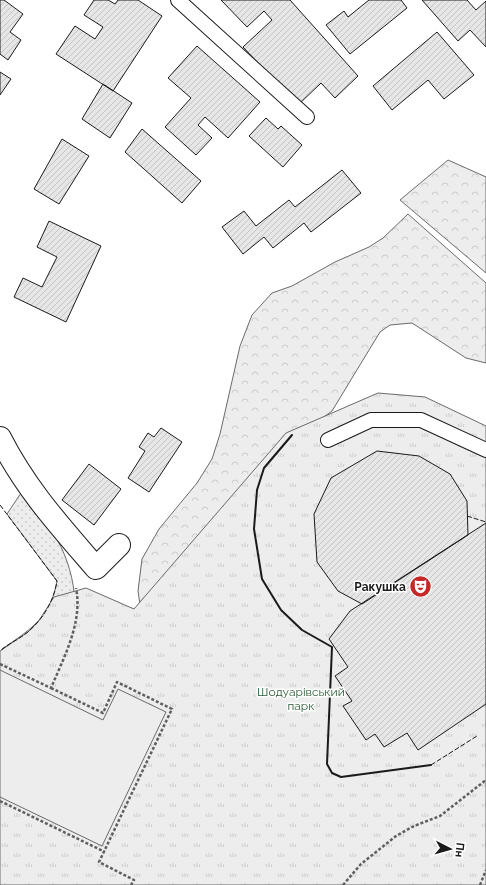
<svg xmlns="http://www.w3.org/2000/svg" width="486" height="885" viewBox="0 0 486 885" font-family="Raleway,sans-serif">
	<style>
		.grass { fill: url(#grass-dots); stroke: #6a6a6a }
		.forest { fill: url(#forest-crowns); stroke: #6a6a6a }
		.park { fill: url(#park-tufts); stroke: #6a6a6a }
		.built { fill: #ededed; stroke: #6a6a6a }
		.building { fill: url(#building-hatch); stroke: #1a1a1a }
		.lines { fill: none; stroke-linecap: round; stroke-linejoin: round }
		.lane-casing { stroke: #1a1a1a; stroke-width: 16 }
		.street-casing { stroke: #1a1a1a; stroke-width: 24 }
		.path { stroke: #5f5f5f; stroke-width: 2.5; stroke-dasharray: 3 2; stroke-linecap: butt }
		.lane { stroke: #fff; stroke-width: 14 }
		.street { stroke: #fff; stroke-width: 22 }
		.fence { stroke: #1a1a1a; stroke-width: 1; stroke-dasharray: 5 2; stroke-linecap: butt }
		.wall { stroke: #1a1a1a; stroke-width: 2 }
		.labels { text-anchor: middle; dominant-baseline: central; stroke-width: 3; stroke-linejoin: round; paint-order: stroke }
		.poi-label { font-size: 12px; font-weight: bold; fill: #1a1a1a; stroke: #fff; text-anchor: end }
		.park-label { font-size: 12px; fill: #2b5a34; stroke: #fff }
	</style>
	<defs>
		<pattern id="grass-dots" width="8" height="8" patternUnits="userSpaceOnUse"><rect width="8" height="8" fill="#ededed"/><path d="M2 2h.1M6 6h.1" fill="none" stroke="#cbcbcb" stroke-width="1.8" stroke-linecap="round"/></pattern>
		<pattern id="forest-crowns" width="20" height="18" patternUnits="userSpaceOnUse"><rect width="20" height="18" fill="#ededed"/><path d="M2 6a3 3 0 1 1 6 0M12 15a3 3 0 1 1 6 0" fill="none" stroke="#cbcbcb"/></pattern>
		<pattern id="park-tufts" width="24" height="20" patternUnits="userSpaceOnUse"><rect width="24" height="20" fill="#ededed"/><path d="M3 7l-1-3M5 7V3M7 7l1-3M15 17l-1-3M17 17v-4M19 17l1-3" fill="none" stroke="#cbcbcb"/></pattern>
		<pattern id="building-hatch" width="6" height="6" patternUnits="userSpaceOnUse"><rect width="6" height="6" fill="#e6e6e6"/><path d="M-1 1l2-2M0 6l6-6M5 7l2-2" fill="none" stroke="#c5c5c5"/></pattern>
	</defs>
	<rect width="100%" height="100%" fill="#fff"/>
	<path class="grass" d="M21 493C54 524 76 565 75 611L2 649C30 630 51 617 57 581L7 514Z"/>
	<path class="forest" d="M448 160 486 177V273L400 200Z
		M408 214 486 283V363L466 358 412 323 390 325 380 332 332 411 321 419 143 625 138 591 142 559 159 529 197 483 212 459 220 434 240 346 252 315 272 293 292 286 335 262 369 247 383 238Z"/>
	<path class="park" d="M378 393 425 397 486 426V885H0V651L28 632 38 622 54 597 86 588 134 609 286 433Z"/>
	<path class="built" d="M0 670 103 720 118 689 166 712 102 846 0 797Z"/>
	<path class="building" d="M0 0H4L23 14 10 32 21 40 8 60 0 54Z
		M94 0H108L115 4 118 0H138L162 16 113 91 56 54 75 26 95 39 103 27 84 15Z
		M221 0H290L358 76 335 98 321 83 298 105 243 47 272 20 264 11 247 27Z
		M369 0H401L407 8 350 54 326 25 344 11 348 17Z
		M422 0H467L476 10 486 1V47L470 30 458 41Z
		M437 32 474 75 444 99 428 80 392 110 373 86Z
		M197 46 260 102 228 138 205 117 198 125 212 138 196 155 165 127 191 98 168 78Z
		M0 72 11 79 0 95Z
		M103 84 132 103 110 138 82 119Z
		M266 118 278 129 281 126 302 145 283 167 249 136Z
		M142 129 201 181 182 203 125 152Z
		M62 139 89 156 59 204 34 189Z
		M342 170 361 193 311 232 304 223 273 248 264 237 243 254 222 227 244 211 256 226 289 200 295 207Z
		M49 221 101 246 66 322 14 297 23 278 42 287 57 257 37 247Z
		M161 428 182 442 149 492 128 478 145 451 139 447 148 433 154 437Z
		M377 451 419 456 450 474 467 501 468 535 362 604 338 591 317 562 314 514 331 478Z
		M89 464 121 489 94 525 62 500Z
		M486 523V704L418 750 407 733 384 747 375 734 366 740 343 706 352 701 335 676 348 667 329 639 350 611Z"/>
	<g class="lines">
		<defs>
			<path id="lane" d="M178 0 307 117
				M328 440 371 420H421L486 450"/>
			<path id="street" d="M0 438C26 489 59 525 96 568L119 545"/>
		</defs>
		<use href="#lane" class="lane-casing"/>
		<use href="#street" class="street-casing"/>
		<path class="path" d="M0 664 51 688C64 657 83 622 76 588
			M51 688 103 713 117 682 172 709 99 862 134 880 131 885
			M0 801 105 852
			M343 885 361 864 396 836 414 826 440 816 486 780
			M480 885 486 870"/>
		<use href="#lane" class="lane"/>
		<use href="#street" class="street"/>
		<path class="fence" d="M0 505 57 581C54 600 44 618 29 631 20 639 9 643 0 651
			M467 516 486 522
			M431 765 477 736"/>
		<path class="wall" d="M292 435 264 468 257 490 254 529 262 579 281 610 302 630 332 647 327 764 332 773 341 777 431 765"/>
	</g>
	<defs>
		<symbol id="theatre-disc" viewBox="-11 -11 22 22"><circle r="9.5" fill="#c62828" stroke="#fff"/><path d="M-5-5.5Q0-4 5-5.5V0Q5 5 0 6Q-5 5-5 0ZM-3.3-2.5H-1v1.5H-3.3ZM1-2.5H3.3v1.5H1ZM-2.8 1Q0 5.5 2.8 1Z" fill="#fff"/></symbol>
	</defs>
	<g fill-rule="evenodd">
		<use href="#theatre-disc" x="408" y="574" width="25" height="25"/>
	</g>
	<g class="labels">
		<g class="poi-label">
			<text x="406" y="587">Ракушка</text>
		</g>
		<g class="park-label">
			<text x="301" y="692">Шодуарівський<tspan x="301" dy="14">парк</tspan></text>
		</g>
	</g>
	<g transform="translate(450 849) rotate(96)" stroke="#ffffff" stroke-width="3" paint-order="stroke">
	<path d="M0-3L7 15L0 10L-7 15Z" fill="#1a1a1a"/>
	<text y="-6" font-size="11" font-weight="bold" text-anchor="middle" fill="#1a1a1a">Пн</text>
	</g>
</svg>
